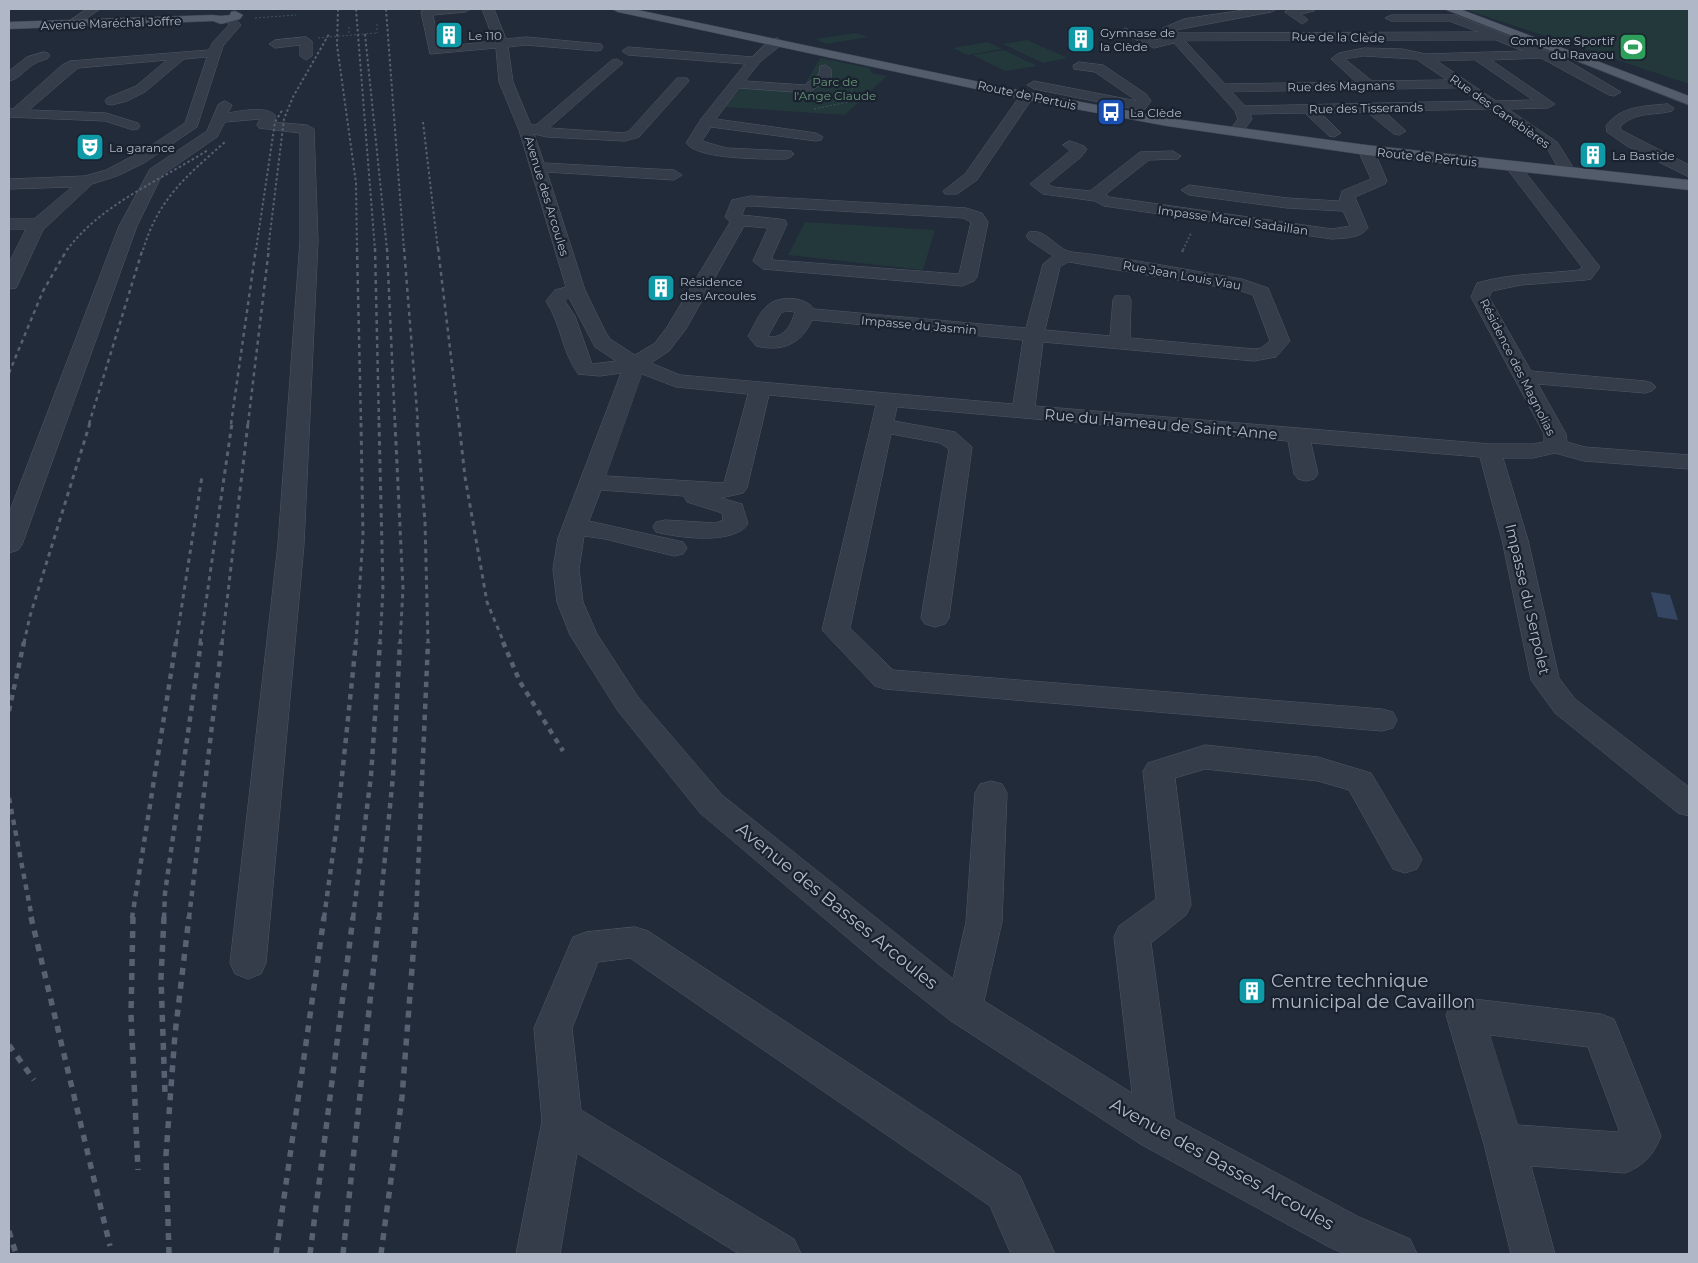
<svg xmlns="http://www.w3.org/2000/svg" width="1698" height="1263" viewBox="0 0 1698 1263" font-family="Montserrat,sans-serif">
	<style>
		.green { fill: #23383b }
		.water { fill: #354662 }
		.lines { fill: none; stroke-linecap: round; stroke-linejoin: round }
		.minor-casing { stroke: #505865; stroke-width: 1 }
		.major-casing { stroke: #3e4654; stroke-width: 1 }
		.path-far2 { stroke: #415559; stroke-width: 1; stroke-dasharray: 2 2; stroke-linecap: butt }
		.path-far1 { stroke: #415559; stroke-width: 2; stroke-dasharray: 2 2; stroke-linecap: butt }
		.path { stroke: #415559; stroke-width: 2.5; stroke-dasharray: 2.5 2.5; stroke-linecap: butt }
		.minor { fill: #353d4b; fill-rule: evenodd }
		.major { fill: #535c6b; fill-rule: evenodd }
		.rail-far4 { stroke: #576172; stroke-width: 2; stroke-dasharray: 2.5 2.5; stroke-linecap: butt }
		.rail-far3 { stroke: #576172; stroke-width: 2.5; stroke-dasharray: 4 4; stroke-linecap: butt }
		.rail-far2 { stroke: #576172; stroke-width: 3; stroke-dasharray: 4.5 4.5; stroke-linecap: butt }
		.rail-far1 { stroke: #576172; stroke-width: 4.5; stroke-dasharray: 5.5 5.5; stroke-linecap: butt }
		.rail { stroke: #576172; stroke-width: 5.5; stroke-dasharray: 7 7; stroke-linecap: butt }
		.path-bridge { stroke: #415559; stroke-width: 1; stroke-dasharray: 2 2; stroke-linecap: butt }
		.labels { text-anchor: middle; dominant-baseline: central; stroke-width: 4.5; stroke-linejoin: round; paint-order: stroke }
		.far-street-label { font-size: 12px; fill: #b0b8c7; stroke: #1a222f }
		.far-poi-label { font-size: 12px; fill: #b0b8c7; stroke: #1a222f; text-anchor: start }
		.far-park-label { font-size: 12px; fill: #679874; stroke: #1a222f }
		.street-label { font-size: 15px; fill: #b0b8c7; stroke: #1a222f }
		.near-street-label { font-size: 18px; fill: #b0b8c7; stroke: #1a222f }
		.near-poi-label { font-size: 18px; fill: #b0b8c7; stroke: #1a222f; text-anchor: start }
	</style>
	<rect width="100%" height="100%" fill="#212b3a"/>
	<path class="green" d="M1464 9H1689V84Z
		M856 33 868 37 826 44 815 39Z
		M1027 40 1068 58 1043 63 1003 44Z
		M988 42 1002 49 967 55 953 48Z
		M1004 50 1037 66 1005 71 973 55Z
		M820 58 870 68 872 73 887 76 845 115 725 107 745 82 804 86Z
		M805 222 935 230 923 270 788 255Z"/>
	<path class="water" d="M1651 592 1670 595 1678 620 1658 617Z"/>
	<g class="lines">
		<defs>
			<path id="minor" d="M87 9H100L76 26H68V22Z
				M426 9H471L465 12 433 15 439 47 494 41 482 9H494L506 39 526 37 601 44 603 47 601 50 597 51 526 45 508 47 513 82 531 125H536L612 60 617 59 623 63 549 128 624 133 629 131 677 78H687L689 81 639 137 625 141 547 137 534 134 544 163 674 170 682 175 674 180 547 172 585 290 605 331 610 339 635 355 655 343 667 327 730 222 725 217 732 200 751 196 966 208 982 213 988 222 977 277 974 281 962 286 763 269 753 261 768 228 744 226 686 329 669 351 651 363 680 375 1013 404 1023 340 812 320C801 345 781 352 756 346L748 336C754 327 759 312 767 306 778 295 805 296 814 309L1026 328 1043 264 1053 256 1029 240 1026 236 1029 232C1047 228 1056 250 1072 252 1129 258 1186 270 1242 279L1268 288 1290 341 1276 357 1254 361 1043 342 1035 406 1490 444H1533L1544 442V434L1471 297 1477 283C1511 273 1545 274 1579 270L1582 267 1505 166 1508 163H1518L1600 267 1591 279 1585 280 1521 285 1492 291 1489 297 1531 371 1645 381 1652 383 1656 387 1652 391 1645 393 1538 384 1566 434 1567 442 1585 447 1689 455V469L1584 461 1555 453 1533 458H1503L1528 540 1559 678 1575 699 1689 787V816L1678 813 1555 713 1531 680 1502 540 1480 457 1311 443 1318 474 1314 479 1306 481 1298 479 1294 474 1288 441 897 407 894 421 955 432 972 447 949 618 945 624 935 627 925 624 921 618 949 449 940 443 891 434 850 628 893 670 1382 709 1393 712 1397 720 1393 728 1382 731 885 689 875 686 822 630 876 405 769 395 747 488 743 493 721 498 742 504 748 524C734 545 679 538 656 532L653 527 656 522 665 520 716 523 723 520 722 513 687 502 684 496 601 490 589 521 683 542 687 548 683 554 674 556 605 539 584 536 579 569 583 602 597 634 638 697 722 795 953 979 966 922 975 793 980 784 991 781 1002 784 1007 793 1002 922 984 1001 1132 1093 1114 937 1119 926 1156 899 1143 771 1148 763 1205 745 1318 757 1371 773 1422 859 1417 869 1405 873 1393 869 1349 790 1318 781 1205 769 1175 778 1191 905 1186 915 1151 943 1175 1119 1359 1217 1410 1239 1417 1254H1345L1329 1247 1142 1145 951 1021 876 962 700 813 618 711 570 635 557 602 553 569 558 538 621 373 600 376 578 374C562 352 561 324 546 301L555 290 566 287 519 130 499 82 496 48 430 54 421 12ZM751 206 963 218 971 222 959 274 773 260 772 257 787 224 785 220 779 219 742 215 745 207ZM1069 262 1238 290 1253 295 1270 341 1261 348 1254 349 1130 338 1131 300 1129 296H1115L1113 300 1110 336 1045 330 1060 267ZM569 298 595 347 616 361 592 364 575 316 565 301ZM787 311 795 312C791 325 785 337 770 337L768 336 781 313ZM642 374 676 387 748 394 724 483 606 476Z
				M1251 9H1277L1271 12 1176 30 1179 33 1479 32 1449 21H1391L1385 18 1391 15H1455L1560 56 1621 92 1614 96 1609 95 1541 58 1491 60 1555 104 1548 108 1508 109 1557 142 1576 172 1568 177 1562 175 1547 148 1490 109 1384 111 1406 131 1399 135 1394 134 1367 112 1321 113 1341 133 1334 137 1329 136 1305 113 1250 114 1252 119 1244 130H1234L1232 127 1238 119 1235 111 1174 43 1154 48 1119 32 1125 28 1155 40 1169 37 1163 28 1184 19ZM1496 40 1523 51 1426 54 1402 49 1364 48 1339 53 1331 59 1356 82 1225 84 1185 41ZM1364 56 1416 59 1447 80 1372 81 1345 59ZM1475 60 1533 100 1496 101 1437 61ZM1459 88 1478 101 1245 106 1232 92Z
				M1290 9H1316L1314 11 1301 14 1308 20 1302 24 1285 12Z
				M230 16 234 17 241 25 223 46 197 127 144 163 117 176 92 184 43 230 18 284 16 288 9 289V263L26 229H9V219H34L72 187 9 189V179L85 176 106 170 146 149 185 123 207 57 184 59 145 92 127 101 112 105 107 104 105 101 107 98 136 86 167 60 78 68 29 110 106 113 138 123 140 126 138 129 133 130 105 121 9 117V109H13L62 65 70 61 209 50 213 42 229 25 224 19Z
				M306 37 312 41V56L306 60 300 56V45L275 48 269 44 275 40Z
				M777 38 783 42 781 45 760 62 745 81 805 85 819 74 820 66 825 65 831 69V78L808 93 739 88 716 119 816 133 823 137 821 140 816 141 711 127 702 141 726 148 791 151 794 154 791 157 786 159C765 159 698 160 686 143L701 119 745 64 628 55 622 51 628 47 752 57 762 47Z
				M44 52 48 53 50 56C46 61 41 60 36 63 26 68 20 79 9 81V71L27 57Z
				M1079 62 1103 65 1146 94 1151 101 1145 109 1139 110 1034 89 1027 85 1034 81 1137 101 1095 72 1074 69 1073 66Z
				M1027 92 1034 96 977 180 957 194H945L943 191 965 174 1022 93Z
				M225 101 232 105 228 113C241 111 267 105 276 116L273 122 307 125 314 129 318 241 304 544 266 963 261 974 248 979 235 974 230 963 278 544 300 241V133L259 128 257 125 260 119 225 122 217 137 162 175 137 226 22 545 18 550 9 553V513L119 226 150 169 207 131 218 105Z
				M1667 104 1674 108 1672 111C1653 116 1635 111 1620 127L1621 130 1689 165V177L1627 146 1607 132 1606 126C1620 106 1645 106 1667 104Z
				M1070 141 1084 146 1087 149 1081 157 1048 184 1053 187 1090 191 1140 152 1173 151 1181 156 1178 159 1149 160 1106 194 1109 197 1332 229 1350 226 1343 211 1287 208 1189 195 1181 190 1189 185 1287 198 1339 201 1342 191 1371 179 1358 150 1366 145 1374 150 1387 181 1385 184 1355 197 1368 228C1360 239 1344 238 1332 239L1104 206 1095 201 1043 194 1030 184 1070 151 1063 145Z
				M635 927 648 931 1020 1176 1055 1254H1011L990 1206 630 958 598 962 572 1028 581 1110 794 1239 801 1254H739L577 1153 560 1254H516L542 1121 534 1028 573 937 586 932Z
				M1465 998 1601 1014 1614 1019 1661 1136C1654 1154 1644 1166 1625 1173L1531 1166 1555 1254H1511L1484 1144 1446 1015 1452 1003ZM1490 1035 1588 1047 1619 1130 1617 1132 1518 1125Z"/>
			<path id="major" d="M612 9H633L1027 92 1167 118 1366 145 1689 180V190L1366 155 1167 126 1027 100 618 12Z
				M1444 9H1460L1689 96V105Z
				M235 11 243 15 240 19 221 24 213 21 9 29V22L213 15 221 16 230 15 231 12Z"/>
		</defs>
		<use href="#minor" class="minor-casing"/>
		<use href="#major" class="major-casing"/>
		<path class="path-far2" d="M255 18 296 15
			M377 24V33
			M349 27V35
			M814 109 848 102 853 87 847 79"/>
		<path class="path-far1" d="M1183 250 1191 233"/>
		<path class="path" d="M1182 252 1184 248"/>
		<use href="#minor" class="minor"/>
		<use href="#major" class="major"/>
		<path class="rail-far4" d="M338 9 337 45 356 183 357 250
			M356 9 375 250
			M386 9 404 250
			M365 34 387 250
			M423 122 438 250
			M67 250C101 204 161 180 208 150
			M143 250C159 197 187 176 226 141
			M256 250 275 122 283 109
			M268 250 284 119 293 97 329 34"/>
		<path class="rail-far3" d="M357 248 361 424
			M375 248 379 424
			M387 248 395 424
			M404 248 418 424
			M438 248 459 424
			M9 373 43 291 68 248
			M89 424 143 248
			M231 424 256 248
			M248 424 269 248"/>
		<path class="rail-far2" d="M379 423 383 589 380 643
			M395 423 403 589 400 643
			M417 423 425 522 428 643
			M459 423 465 477 487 602 504 643
			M24 643 30 616 90 423
			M176 643 202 476
			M200 643 232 423
			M222 643 248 423
			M356 643 363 536 361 423"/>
		<path class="rail-far1" d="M503 642 520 682 563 751
			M9 711 24 642
			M9 798 32 918
			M132 918 176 642
			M164 918 165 893 201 642
			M189 918 222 642
			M324 918 337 824 356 642
			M353 918 371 776 380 642
			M379 918 393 776 400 642
			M416 918 428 642"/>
		<path class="rail" d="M31 917 110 1246
			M133 917 131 1014 138 1170
			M164 917 161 978 165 1094
			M9 1045 34 1080
			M9 1231 16 1254
			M169 1254 166 1155 175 1034 189 917
			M276 1254 324 917
			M310 1254 353 917
			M343 1254 379 917
			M381 1254 402 1097 416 917"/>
		<path class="path-bridge" d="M318 38 376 33"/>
	</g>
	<defs>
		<symbol id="building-square" viewBox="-11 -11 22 22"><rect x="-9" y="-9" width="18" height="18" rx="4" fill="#0f9aa8" stroke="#1a222f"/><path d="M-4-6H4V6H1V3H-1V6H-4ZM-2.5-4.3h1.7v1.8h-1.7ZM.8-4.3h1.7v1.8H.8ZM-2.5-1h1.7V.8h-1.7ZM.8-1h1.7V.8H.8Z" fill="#fff"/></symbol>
		<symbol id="stadium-square" viewBox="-11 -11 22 22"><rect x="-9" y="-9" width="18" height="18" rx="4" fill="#2e9e5b" stroke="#1a222f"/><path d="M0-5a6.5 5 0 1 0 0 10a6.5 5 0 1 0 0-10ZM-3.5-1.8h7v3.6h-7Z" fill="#fff"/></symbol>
		<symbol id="bus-square" viewBox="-11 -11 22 22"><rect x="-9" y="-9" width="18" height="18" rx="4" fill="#1a4fb4" stroke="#1a222f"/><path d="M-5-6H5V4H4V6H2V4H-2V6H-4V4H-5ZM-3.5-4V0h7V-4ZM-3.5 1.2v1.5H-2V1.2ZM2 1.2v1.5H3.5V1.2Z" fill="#fff"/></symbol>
		<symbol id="theatre-square" viewBox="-11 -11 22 22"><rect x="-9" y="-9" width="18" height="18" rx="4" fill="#0f9aa8" stroke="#1a222f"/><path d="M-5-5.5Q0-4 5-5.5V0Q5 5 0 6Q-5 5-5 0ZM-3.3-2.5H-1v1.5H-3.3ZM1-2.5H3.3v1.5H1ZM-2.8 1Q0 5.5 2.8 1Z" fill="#fff"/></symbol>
	</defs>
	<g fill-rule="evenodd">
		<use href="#building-square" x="433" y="19" width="32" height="32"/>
		<use href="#building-square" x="1065" y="23" width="32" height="32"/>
		<use href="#stadium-square" x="1617" y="31" width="32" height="32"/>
		<use href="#bus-square" x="1095" y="96" width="32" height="32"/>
		<use href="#theatre-square" x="74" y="131" width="32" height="32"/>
		<use href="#building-square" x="1577" y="139" width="32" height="32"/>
		<use href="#building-square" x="645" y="272" width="32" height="32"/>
		<use href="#building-square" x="1236" y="975" width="32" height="32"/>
	</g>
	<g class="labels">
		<g class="far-street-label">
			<text transform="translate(111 23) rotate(-2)">Avenue Maréchal Joffre</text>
			<text transform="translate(1338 37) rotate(1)">Rue de la Clède</text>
			<text transform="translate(1341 86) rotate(-1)">Rue des Magnans</text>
			<text transform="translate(1027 95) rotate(12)">Route de Pertuis</text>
			<text transform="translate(1366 108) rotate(-1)">Rue des Tisserands</text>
			<text transform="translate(1500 111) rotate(35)">Rue des Canebières</text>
			<text transform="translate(1427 157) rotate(6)">Route de Pertuis</text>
			<text transform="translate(547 196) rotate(73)">Avenue des Arcoules</text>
			<text transform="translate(1233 220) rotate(8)">Impasse Marcel Sadaillan</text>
			<text transform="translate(1182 275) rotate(10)">Rue Jean Louis Viau</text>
			<text transform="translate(919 325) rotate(5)">Impasse du Jasmin</text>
			<text transform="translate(1518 367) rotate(63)">Résidence des Magnolias</text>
		</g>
		<g class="far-poi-label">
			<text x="1100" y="32">Gymnase de<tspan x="1100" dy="14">la Clède</tspan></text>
			<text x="468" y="35">Le 110</text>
			<text x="1614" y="40" text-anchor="end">Complexe Sportif<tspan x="1614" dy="14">du Ravaou</tspan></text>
			<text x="1130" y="112">La Clède</text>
			<text x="109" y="147">La garance</text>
			<text x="1612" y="155">La Bastide</text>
			<text x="680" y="281">Résidence<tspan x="680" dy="14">des Arcoules</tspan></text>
		</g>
		<g class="far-park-label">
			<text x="835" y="81">Parc de<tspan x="835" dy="14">l'Ange Claude</tspan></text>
		</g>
		<g class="street-label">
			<text transform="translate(1161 424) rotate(5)">Rue du Hameau de Saint-Anne</text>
			<text transform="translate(1528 599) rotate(77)">Impasse du Serpolet</text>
		</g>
		<g class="near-street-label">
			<text transform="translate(837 906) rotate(39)">Avenue des Basses Arcoules</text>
			<text transform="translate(1222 1164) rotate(29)">Avenue des Basses Arcoules</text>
		</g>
		<g class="near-poi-label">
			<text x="1271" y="981">Centre technique<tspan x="1271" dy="21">municipal de Cavaillon</tspan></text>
		</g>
	</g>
	<rect width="1698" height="1263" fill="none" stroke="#b0b8c7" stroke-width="20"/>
</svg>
